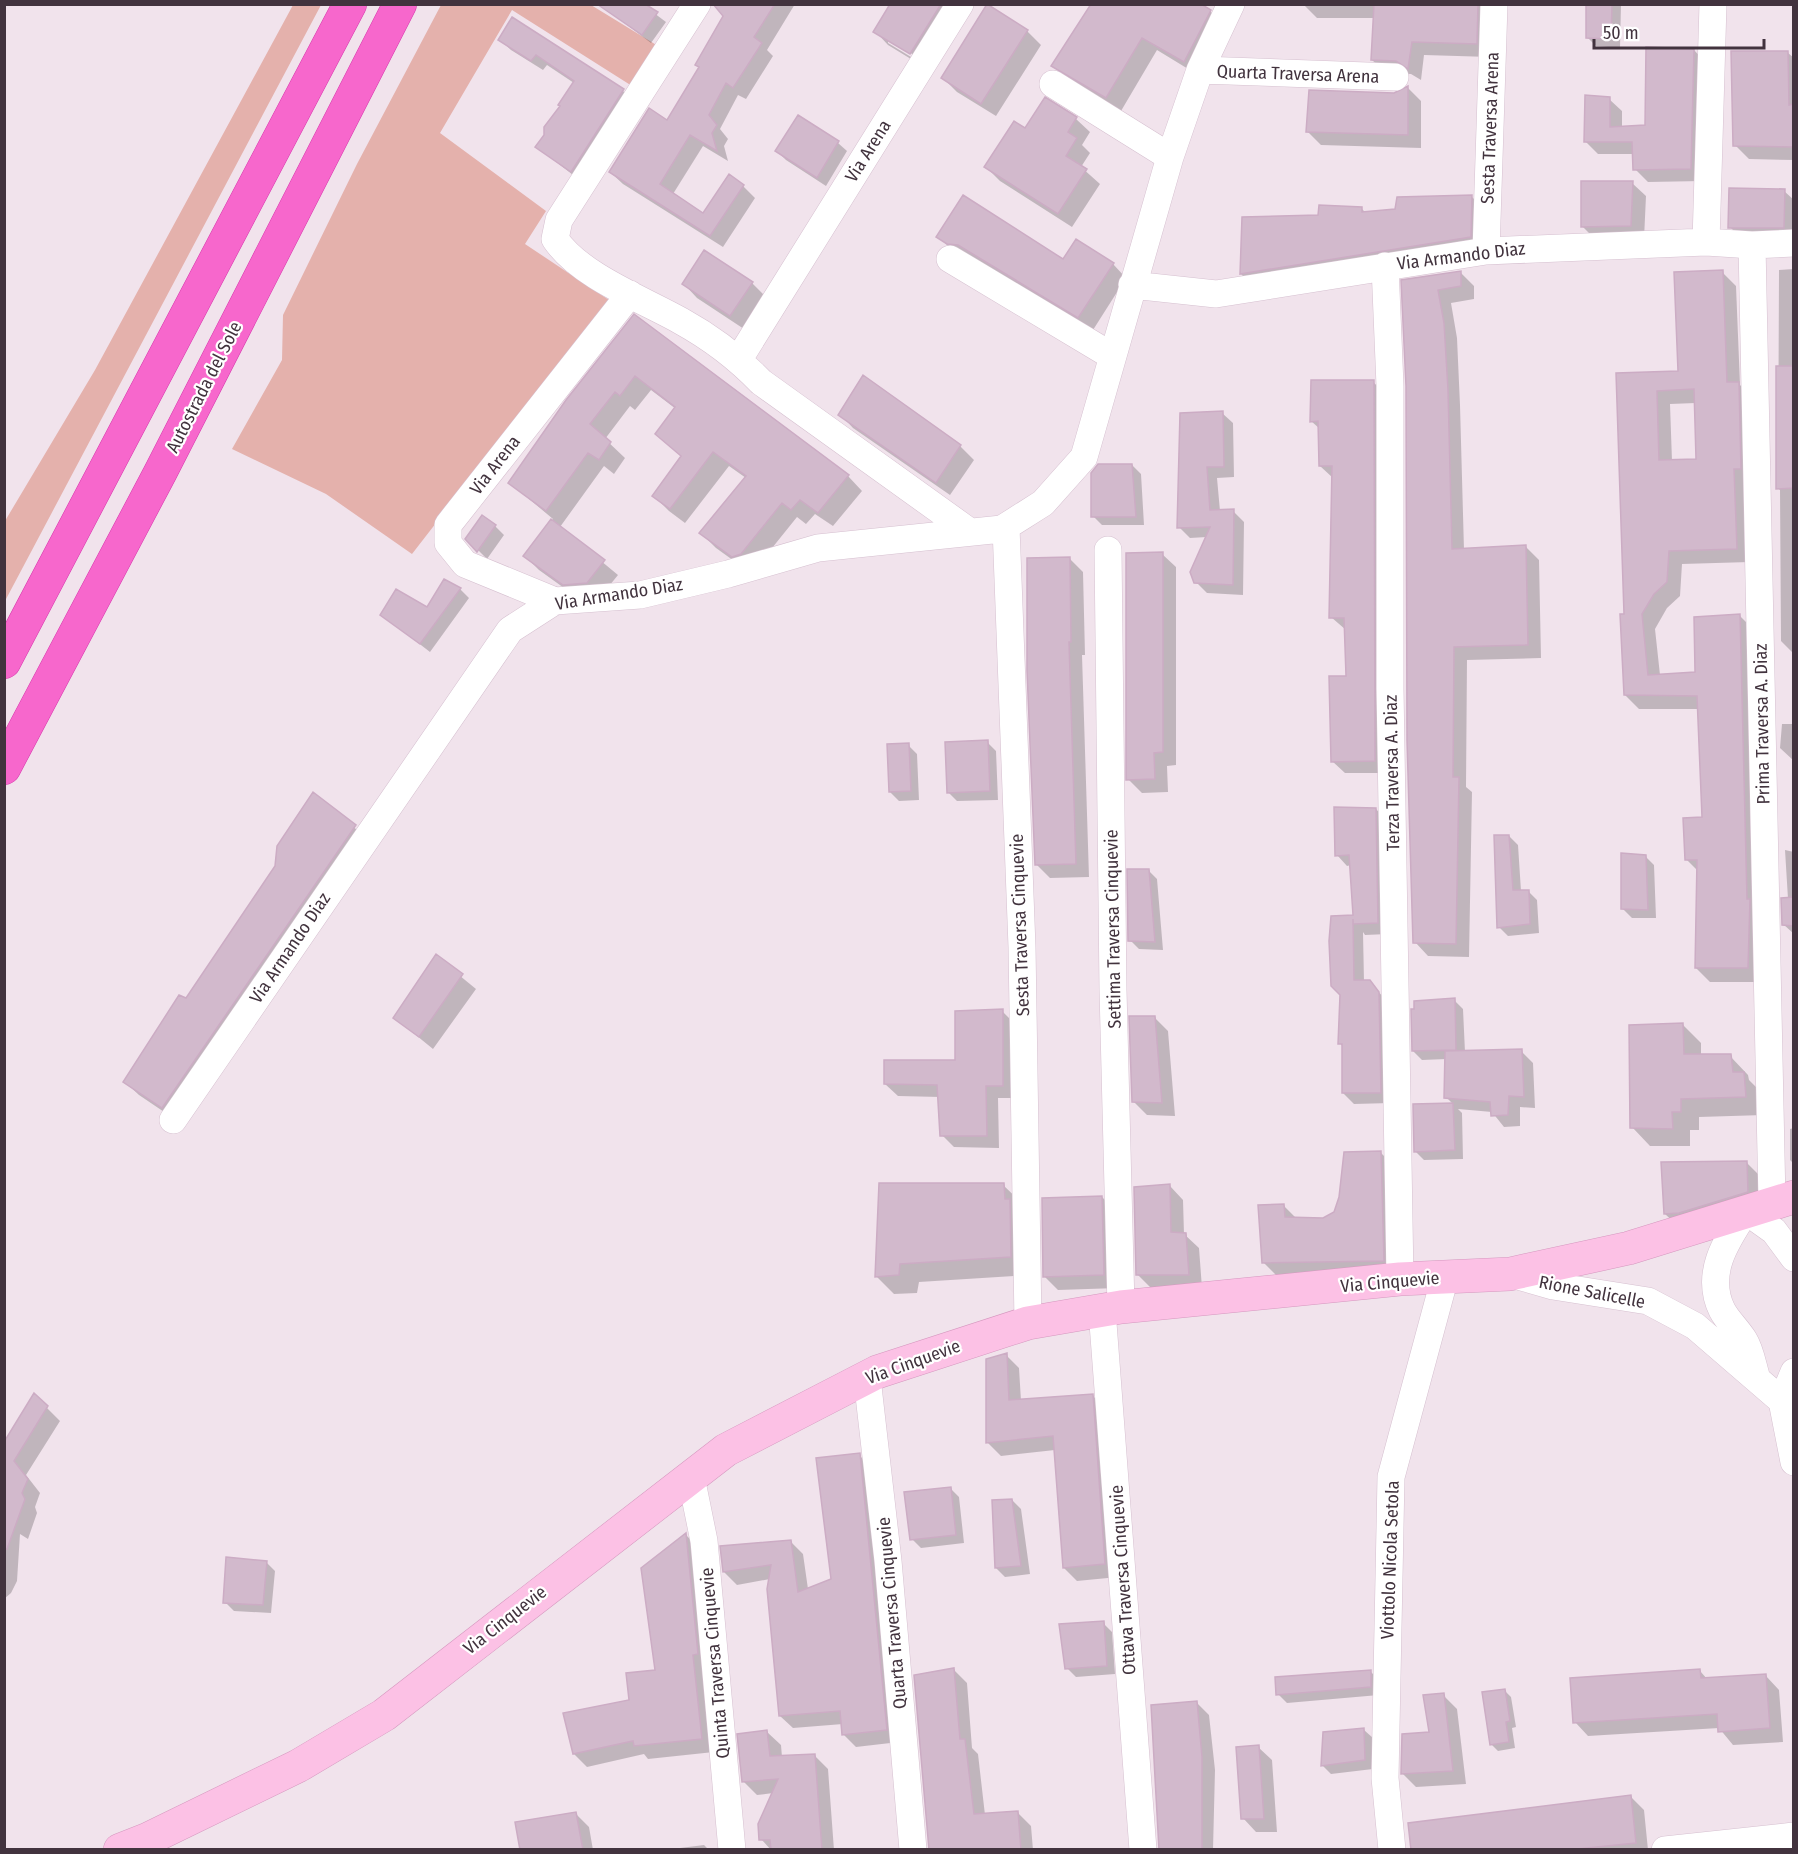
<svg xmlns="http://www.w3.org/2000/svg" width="1798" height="1854" viewBox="0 0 1798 1854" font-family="'Fira Sans Condensed',sans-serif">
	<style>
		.green { fill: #e4b1ac }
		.shadow { fill: #0003; fill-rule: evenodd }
		.building { fill: #d2b9cc; stroke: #ccacc4; stroke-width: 1.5; fill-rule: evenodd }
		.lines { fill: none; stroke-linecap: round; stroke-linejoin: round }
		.street-casing { stroke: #d6c0d0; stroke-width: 28 }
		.secondary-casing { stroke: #d598bf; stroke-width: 34 }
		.highway-casing { stroke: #d638ab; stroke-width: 34 }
		.street { stroke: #fff; stroke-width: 27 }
		.secondary { stroke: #fcc1e5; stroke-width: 33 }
		.highway { stroke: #f767cc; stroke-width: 33 }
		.labels { text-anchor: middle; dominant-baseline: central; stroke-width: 4.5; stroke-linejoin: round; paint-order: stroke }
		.street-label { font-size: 18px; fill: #42333e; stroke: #fff }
	</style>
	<rect width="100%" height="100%" fill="#f1e3ec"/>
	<path class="green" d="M293 5H321L5 601V521L95 370Z
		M441 5H591L658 46 632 86 512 10 440 133 546 211 525 244 609 300 412 554 326 494 232 449 282 360 283 315 357 164Z"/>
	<path class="shadow" d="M642 4 666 22 651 43 606 9Z
		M722 4H795L767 50 773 56 746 99 738 95 720 129 728 139 724 146 728 161 703 146 673 194 703 215 743 186 755 198 723 247 623 184 610 172 667 122 700 67 725 16Z
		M891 4H967L924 67 888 45 875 31ZM888 39 917 57 916 60 888 43Z
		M1492 4 1490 57 1424 55 1421 80 1411 74 1386 73 1372 60 1375 18H1317L1304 5Z
		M1587 4H1621L1620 48 1596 46 1587 37Z
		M1210 11 1223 25 1198 75 1157 50 1121 111 1067 79 1053 66Z
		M1027 31 1041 45 996 116 957 92 943 78Z
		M500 40 623 91 634 101 582 182 537 147 574 83 547 65 543 70 511 50Z
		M1694 50 1706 63 1703 181 1648 182 1635 169 1634 154H1598L1585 141 1609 99 1622 111V128L1646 126Z
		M1788 53 1794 58V160L1749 159 1735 145Z
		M1408 88 1421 101V148L1321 145 1308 132Z
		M799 118 838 143 847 151 826 186 786 160 777 151Z
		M1076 119 1090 132 1082 145 1090 153 1081 167 1100 184 1072 227 1000 181 986 167Z
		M1632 183 1646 196 1644 239 1596 240 1582 226Z
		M1784 191 1794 200V241H1744L1730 227Z
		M1471 196 1484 209 1483 250 1254 287 1241 274 1320 217 1361 208 1366 213 1397 211Z
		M938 236 1064 261 1113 264 1126 278 1093 330 952 250Z
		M1794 269V654L1781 641 1780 490 1778 488 1779 270Z
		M1722 272 1736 286 1740 385 1752 397 1750 562 1682 564 1680 596 1667 608 1655 629 1660 675 1696 674 1739 615 1753 629 1761 982H1710L1696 968 1698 871 1687 860 1704 819 1699 709H1639L1625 695 1626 615 1617 374 1680 373ZM1696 403 1698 460 1672 461 1670 404Z
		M1461 273 1474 286V299L1451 303 1457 338 1460 405 1464 550 1526 547 1539 560 1541 658 1467 660 1466 787 1472 792 1469 957 1428 956 1415 942 1407 386 1403 282Z
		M752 283 766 297 744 329 697 298 684 284Z
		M634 317 848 476 862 491 833 526 815 514 806 524 797 517 756 568 748 571 716 548 701 533 746 478 729 466 685 523 669 511 654 496 682 457 657 434 676 409 651 390 635 410 630 406 605 439 625 458 614 474 604 466 560 527 618 575 601 596 578 598 539 570 525 556 553 519 510 483Z
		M863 377 960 446 974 460 950 495 853 428 840 414Z
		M1373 382 1386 394 1387 773H1345L1332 761 1347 677 1346 630 1331 617 1333 478 1320 466V429L1311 421Z
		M1222 413 1233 423 1234 477 1217 478 1220 511H1233L1244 522 1243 595 1207 593 1196 582 1207 537 1190 538 1179 527Z
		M1132 465 1141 474 1144 525H1102L1093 516Z
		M495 526 504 535 487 559 467 539Z
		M1162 554 1176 567V765L1167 766 1168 792 1142 793 1128 779Z
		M1069 558 1083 572 1085 655H1082L1089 877 1050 878 1036 864Z
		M460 589 469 598 430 652 382 615 427 609Z
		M1782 724H1794V761L1780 748Z
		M987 742 996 751 998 800 957 801 948 792Z
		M908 745 917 754 919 800 899 801 890 792Z
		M314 794 369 840 176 1120 139 1095 125 1082 186 1000 276 866Z
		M1376 809 1386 820 1388 934 1365 935 1363 932 1364 982H1369L1390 1004 1391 1103 1354 1104 1343 1093V1047L1340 1043 1342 995 1332 985 1354 917 1351 865 1347 866 1337 855Z
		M1509 836 1518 845 1521 891H1528L1537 900 1539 933 1508 936 1499 927Z
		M1785 850 1794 852V934L1783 924 1788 899Z
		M1645 856 1654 865 1656 918H1632L1623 909Z
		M1148 870 1157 879 1163 950 1139 949 1130 940Z
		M437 957 476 989 433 1049 395 1018Z
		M1454 1000 1463 1009 1465 1052 1521 1051 1533 1063 1535 1108 1520 1107V1126L1504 1127 1492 1112 1458 1109 1462 1113 1463 1159 1424 1160 1415 1151 1453 1104 1446 1097 1447 1059 1422 1060 1413 1051Z
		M1002 1011 1014 1023 1015 1098H998L999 1148 954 1147 942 1135 940 1097 898 1096 885 1084 957 1062Z
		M1154 1017 1168 1031 1175 1116 1147 1115 1133 1101Z
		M1682 1024 1701 1043V1055L1730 1056 1748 1075 1749 1080 1761 1092 1764 1115 1699 1117V1130H1690V1146H1650L1632 1127Z
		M1794 1128V1164L1790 1160V1129Z
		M1381 1153 1399 1171 1402 1279 1282 1281 1263 1262 1284 1206 1297 1219 1323 1220 1335 1213 1341 1198Z
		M1746 1162 1760 1176 1761 1205 1679 1227 1665 1214Z
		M1003 1185 1022 1203 1029 1275 919 1282 917 1293 894 1294 876 1276Z
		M1170 1186 1183 1200 1184 1234 1199 1248 1202 1288H1151L1137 1274Z
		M1102 1197 1116 1211 1118 1288 1058 1290 1044 1276Z
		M1006 1355 1019 1368 1021 1401 1092 1395 1105 1408 1118 1577 1077 1581 1064 1568 1055 1450 1001 1456 988 1443Z
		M47 1408 60 1421 26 1475 40 1493 35 1507 37 1513 28 1539 20 1534 17 1581 11 1593 4 1599V1444Z
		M859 1455 872 1468 899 1742 856 1747 843 1734V1724L793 1728 780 1716 770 1579 737 1585 724 1572 790 1541 803 1554 808 1589 833 1580Z
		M950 1488 959 1497 964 1543 921 1548 912 1539Z
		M1012 1500 1021 1509 1030 1574 1005 1577 996 1568Z
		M686 1535 699 1548 714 1752 648 1759 644 1754 587 1767 574 1754 630 1701 657 1671 643 1569Z
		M266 1562 275 1571 271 1613 234 1611 225 1602Z
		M1103 1623 1112 1632 1115 1674 1076 1677 1067 1668Z
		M954 1670 967 1683 972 1748 978 1754 985 1815 1018 1813 1031 1826 1033 1850H930Z
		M1700 1671 1708 1680 1766 1676 1779 1690 1783 1742 1733 1745 1719 1728 1588 1736 1575 1722Z
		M1371 1672 1380 1681 1379 1695 1287 1703 1278 1694Z
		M1504 1690 1511 1697 1516 1727 1512 1728 1515 1748 1498 1751 1491 1744Z
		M1443 1695 1457 1709 1466 1784 1416 1787 1402 1773 1431 1733Z
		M1196 1702 1209 1715 1215 1770 1213 1850H1162Z
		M1364 1730 1373 1738V1769L1331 1774 1322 1765Z
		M767 1732 781 1745 782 1757 814 1755 828 1769 834 1850H771L761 1839 773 1793 757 1795 743 1781Z
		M1258 1747 1272 1760 1277 1832H1256L1243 1818Z
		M1631 1797 1644 1810 1648 1850H1412Z
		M575 1813 589 1827 593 1850H521Z
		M704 1845 709 1850H664Z"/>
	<path class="building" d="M597 4H645L658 12 642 35Z
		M713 4H775L754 37 762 43 733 88 726 83 709 115 717 125 712 133 717 151 690 135 660 184 703 213 729 174 744 185 710 236 609 172 649 108 667 120 699 67 695 65 723 16Z
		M890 4H941L910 54 873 32Z
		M987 4 1028 30 981 104 941 78Z
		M1091 4H1201L1211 10 1184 62 1142 38 1106 98 1051 66Z
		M1374 4H1478L1477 44 1412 42 1408 69 1396 61 1371 60Z
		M1586 4H1612L1611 39 1586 38Z
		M512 17 624 89 571 172 535 147 544 135V127L560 106 558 105 574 81 536 55 531 61 498 40Z
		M1646 47 1694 49 1691 169 1633 170 1632 142H1584L1585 95 1610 97V127L1645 125Z
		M1731 51H1788L1789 105 1794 104V147L1733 146Z
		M1408 86V135L1306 132 1309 90 1394 93Z
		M1045 97 1077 117 1068 132 1077 138 1066 156 1087 169 1058 214 984 167 1014 121 1025 128Z
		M798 115 839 141 817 178 775 151Z
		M1581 181H1633L1631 226 1581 227Z
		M1729 188 1785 189 1784 228H1728Z
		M963 195 1063 259 1076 239 1114 263 1078 318 958 245 947 244 936 237Z
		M1472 195 1471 237 1240 274 1242 217 1318 215 1319 205 1362 207V212L1395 209 1397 197Z
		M704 250 753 282 730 316 682 284Z
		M1723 270 1727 382H1739L1741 469H1734L1737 549 1669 551 1667 582 1654 594 1642 614 1648 675 1695 672 1694 617 1740 614 1747 899H1750L1748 968H1695L1697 860H1685L1683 818 1702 817 1697 696 1624 695 1620 614H1624L1616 373 1678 371 1674 272ZM1694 389 1696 459 1659 460 1657 391Z
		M1461 271V286L1438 290 1444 323 1448 390 1452 549 1526 545 1528 645 1454 647 1453 777H1459L1456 944 1413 943 1407 740 1406 386 1401 280Z
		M634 314 849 475 818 513 800 500 791 510 782 503 741 554 732 557 699 533 746 476 713 452 670 509 652 496 681 456 655 434 675 407 635 376 620 396 615 392 590 424 611 442 599 460 588 453 546 511 508 483 566 400Z
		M1776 366H1794V488L1776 489Z
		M863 375 961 445 936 483 838 415Z
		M1311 380H1374L1375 761 1331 762 1329 676H1346L1344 618H1329L1332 466H1319L1318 421 1310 422Z
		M1223 411 1224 467H1207L1210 510 1234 509 1233 585 1194 583 1190 572 1210 527 1177 528 1180 413Z
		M1098 464H1132L1136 517H1091V473Z
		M482 515 496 525 477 552 465 539Z
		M551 519 605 560 587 583 563 585 523 556Z
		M1163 552V752L1154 753 1155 779 1126 780V553Z
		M1070 557 1071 642H1069L1076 864 1035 865 1027 670V558Z
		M444 579 461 588 420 644 380 615 396 589 427 607Z
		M988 740 990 791 947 793 945 742Z
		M909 743 911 791 889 792 887 744Z
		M313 792 356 825 162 1108 123 1082 179 995 186 998 275 866 277 846Z
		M1334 807 1376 808 1378 923 1353 924V919L1354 980H1370L1379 992 1381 1093H1342V1044H1338L1340 995 1331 986 1329 941 1331 916 1353 915 1349 855 1335 856Z
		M1494 835H1509L1513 890H1529L1530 924 1497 928Z
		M1621 853 1646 855 1648 910 1621 909Z
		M1127 869H1149L1155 942 1128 941Z
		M1794 897V926L1782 925 1781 898Z
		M436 954 463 974 419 1037 393 1018Z
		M1455 998 1456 1050 1412 1051 1411 1009H1414V1001Z
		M1003 1009V1086H986L987 1136H940L937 1085 884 1084V1060H955V1011Z
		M1129 1016H1155L1162 1103 1132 1102Z
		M1683 1023 1684 1054H1731L1733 1072H1744L1746 1097 1681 1099V1112H1672L1673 1129 1630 1128 1629 1025Z
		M1522 1049 1524 1097 1509 1096 1508 1115 1491 1116 1490 1102 1444 1098 1445 1051Z
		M1453 1103 1455 1150 1414 1152 1413 1104Z
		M1381 1151 1384 1261 1262 1263 1258 1205 1284 1204 1285 1217 1323 1218 1334 1212 1339 1197 1344 1152Z
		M1747 1161 1748 1192 1679 1213 1664 1214 1661 1162Z
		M879 1183H1004L1005 1199H1010L1011 1257 900 1264 899 1275 875 1277Z
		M1170 1184 1171 1232 1186 1233 1189 1275H1136L1134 1187Z
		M1102 1196 1104 1275 1043 1277 1042 1198Z
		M1007 1353 1009 1400 1093 1394 1105 1564 1063 1568 1053 1436 986 1443V1359Z
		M34 1393 48 1406 14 1461 28 1479 22 1493 25 1499 7 1549H4V1442Z
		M860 1453 887 1730 842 1735 840 1711 779 1716 767 1589 771 1565 723 1572 720 1546 791 1540 798 1592 831 1579 816 1458Z
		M951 1487 956 1535 910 1540 904 1492Z
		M1012 1499 1021 1566 995 1568 992 1500Z
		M686 1533 698 1654 693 1655 702 1739 634 1746 633 1741 573 1754 563 1713 629 1700 626 1673 655 1670 641 1568Z
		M226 1557 267 1561 263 1605 223 1603Z
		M1104 1621 1107 1666 1065 1669 1059 1624Z
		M954 1668 960 1739H965L974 1814 1018 1811 1021 1850H929L914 1675Z
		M1700 1669 1701 1678 1766 1674 1770 1728 1718 1732 1717 1714 1573 1723 1570 1678Z
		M1371 1670V1687L1276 1695 1275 1677Z
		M1505 1689 1510 1721 1506 1722 1509 1742 1490 1745 1482 1692Z
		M1444 1693 1453 1771 1401 1774 1402 1734 1429 1732 1423 1695Z
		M1197 1701 1202 1757V1850H1159L1151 1705Z
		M1364 1728 1365 1760 1321 1766 1323 1732Z
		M767 1730 770 1756 815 1754 822 1850H771L770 1840H759L758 1824 778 1779 742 1782 737 1734Z
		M1259 1745 1264 1819H1241L1236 1747Z
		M1631 1795 1636 1843 1567 1850H1411L1408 1823Z
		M576 1812 583 1850H520L515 1822Z"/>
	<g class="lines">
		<defs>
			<path id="street" d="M697 4 559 220 555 239C580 276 642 299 681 321 710 337 737 357 761 382L970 532
				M1200 70 1395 77
				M1053 84 1170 157
				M1706 242 1713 4
				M1752 245 1772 1202
				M1486 251 1494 4
				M950 259 1112 356
				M1385 266 1390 386V689L1400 1279
				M1132 285 1216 294 1486 251 1706 242 1752 245 1794 243
				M739 359 960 4
				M1006 527 1022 947 1028 1323
				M1108 550 1113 990 1121 1307
				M555 601 465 564 448 543V525L630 294
				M173 1120 510 630 555 601 640 595 728 574 818 548 1002 529 1043 503 1084 457 1170 157 1200 70 1231 4
				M1511 1274 1553 1286 1648 1301 1695 1326 1782 1401
				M1102 1310 1143 1850
				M1794 1372 1782 1401 1794 1462
				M867 1378 888 1561 913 1850
				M1757 1379C1753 1367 1751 1351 1744 1340 1737 1329 1727 1320 1722 1310 1704 1273 1727 1240 1746 1211L1774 1231 1794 1258
				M691 1477 704 1541 732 1850
				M1392 1850 1385 1778 1391 1477 1445 1277
				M1665 1850 1794 1836"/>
			<path id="secondary" d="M120 1850 148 1839 298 1766 384 1715 726 1450 877 1372 1028 1323 1121 1307 1400 1279 1510 1274 1629 1248 1794 1197"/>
			<path id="highway" d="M4 662 350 4
				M4 768 160 473 400 4"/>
		</defs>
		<use href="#street" class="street-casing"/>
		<use href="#secondary" class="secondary-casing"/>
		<use href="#highway" class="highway-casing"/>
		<use href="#street" class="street"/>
		<use href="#secondary" class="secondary"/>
		<use href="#highway" class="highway"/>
	</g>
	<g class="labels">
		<g class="street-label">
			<text transform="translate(1298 74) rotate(2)">Quarta Traversa Arena</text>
			<text transform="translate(1490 128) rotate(-88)">Sesta Traversa Arena</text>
			<text transform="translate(868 151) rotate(-58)">Via Arena</text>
			<text transform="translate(1461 256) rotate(-7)">Via Armando Diaz</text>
			<text transform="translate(204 387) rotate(-63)">Autostrada del Sole</text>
			<text transform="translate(495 465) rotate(-52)">Via Arena</text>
			<text transform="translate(619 594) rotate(-9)">Via Armando Diaz</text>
			<text transform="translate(1762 724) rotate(-91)">Prima Traversa A. Diaz</text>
			<text transform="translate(1392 773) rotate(-91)">Terza Traversa A. Diaz</text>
			<text transform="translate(1020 925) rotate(-92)">Sesta Traversa Cinquevie</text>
			<text transform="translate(1113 929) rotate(-91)">Settima Traversa Cinquevie</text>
			<text transform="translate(290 948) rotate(-56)">Via Armando Diaz</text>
			<text transform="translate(1390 1282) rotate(-5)">Via Cinquevie</text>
			<text transform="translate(1592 1292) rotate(11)">Rione Salicelle</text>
			<text transform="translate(913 1362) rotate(-20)">Via Cinquevie</text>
			<text transform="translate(1390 1560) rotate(-88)">Viottolo Nicola Setola</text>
			<text transform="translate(1123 1580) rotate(-94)">Ottava Traversa Cinquevie</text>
			<text transform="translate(892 1613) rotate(-95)">Quarta Traversa Cinquevie</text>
			<text transform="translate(505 1620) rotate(-38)">Via Cinquevie</text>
			<text transform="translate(715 1663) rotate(-95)">Quinta Traversa Cinquevie</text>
		</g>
	</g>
	<rect width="1798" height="1854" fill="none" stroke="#42333e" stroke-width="12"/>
	<path d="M1594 39v9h170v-9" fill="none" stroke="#42333e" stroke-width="3"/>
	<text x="1603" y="39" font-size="18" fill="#42333e" stroke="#ffffff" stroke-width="4.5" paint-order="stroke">50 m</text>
</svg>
